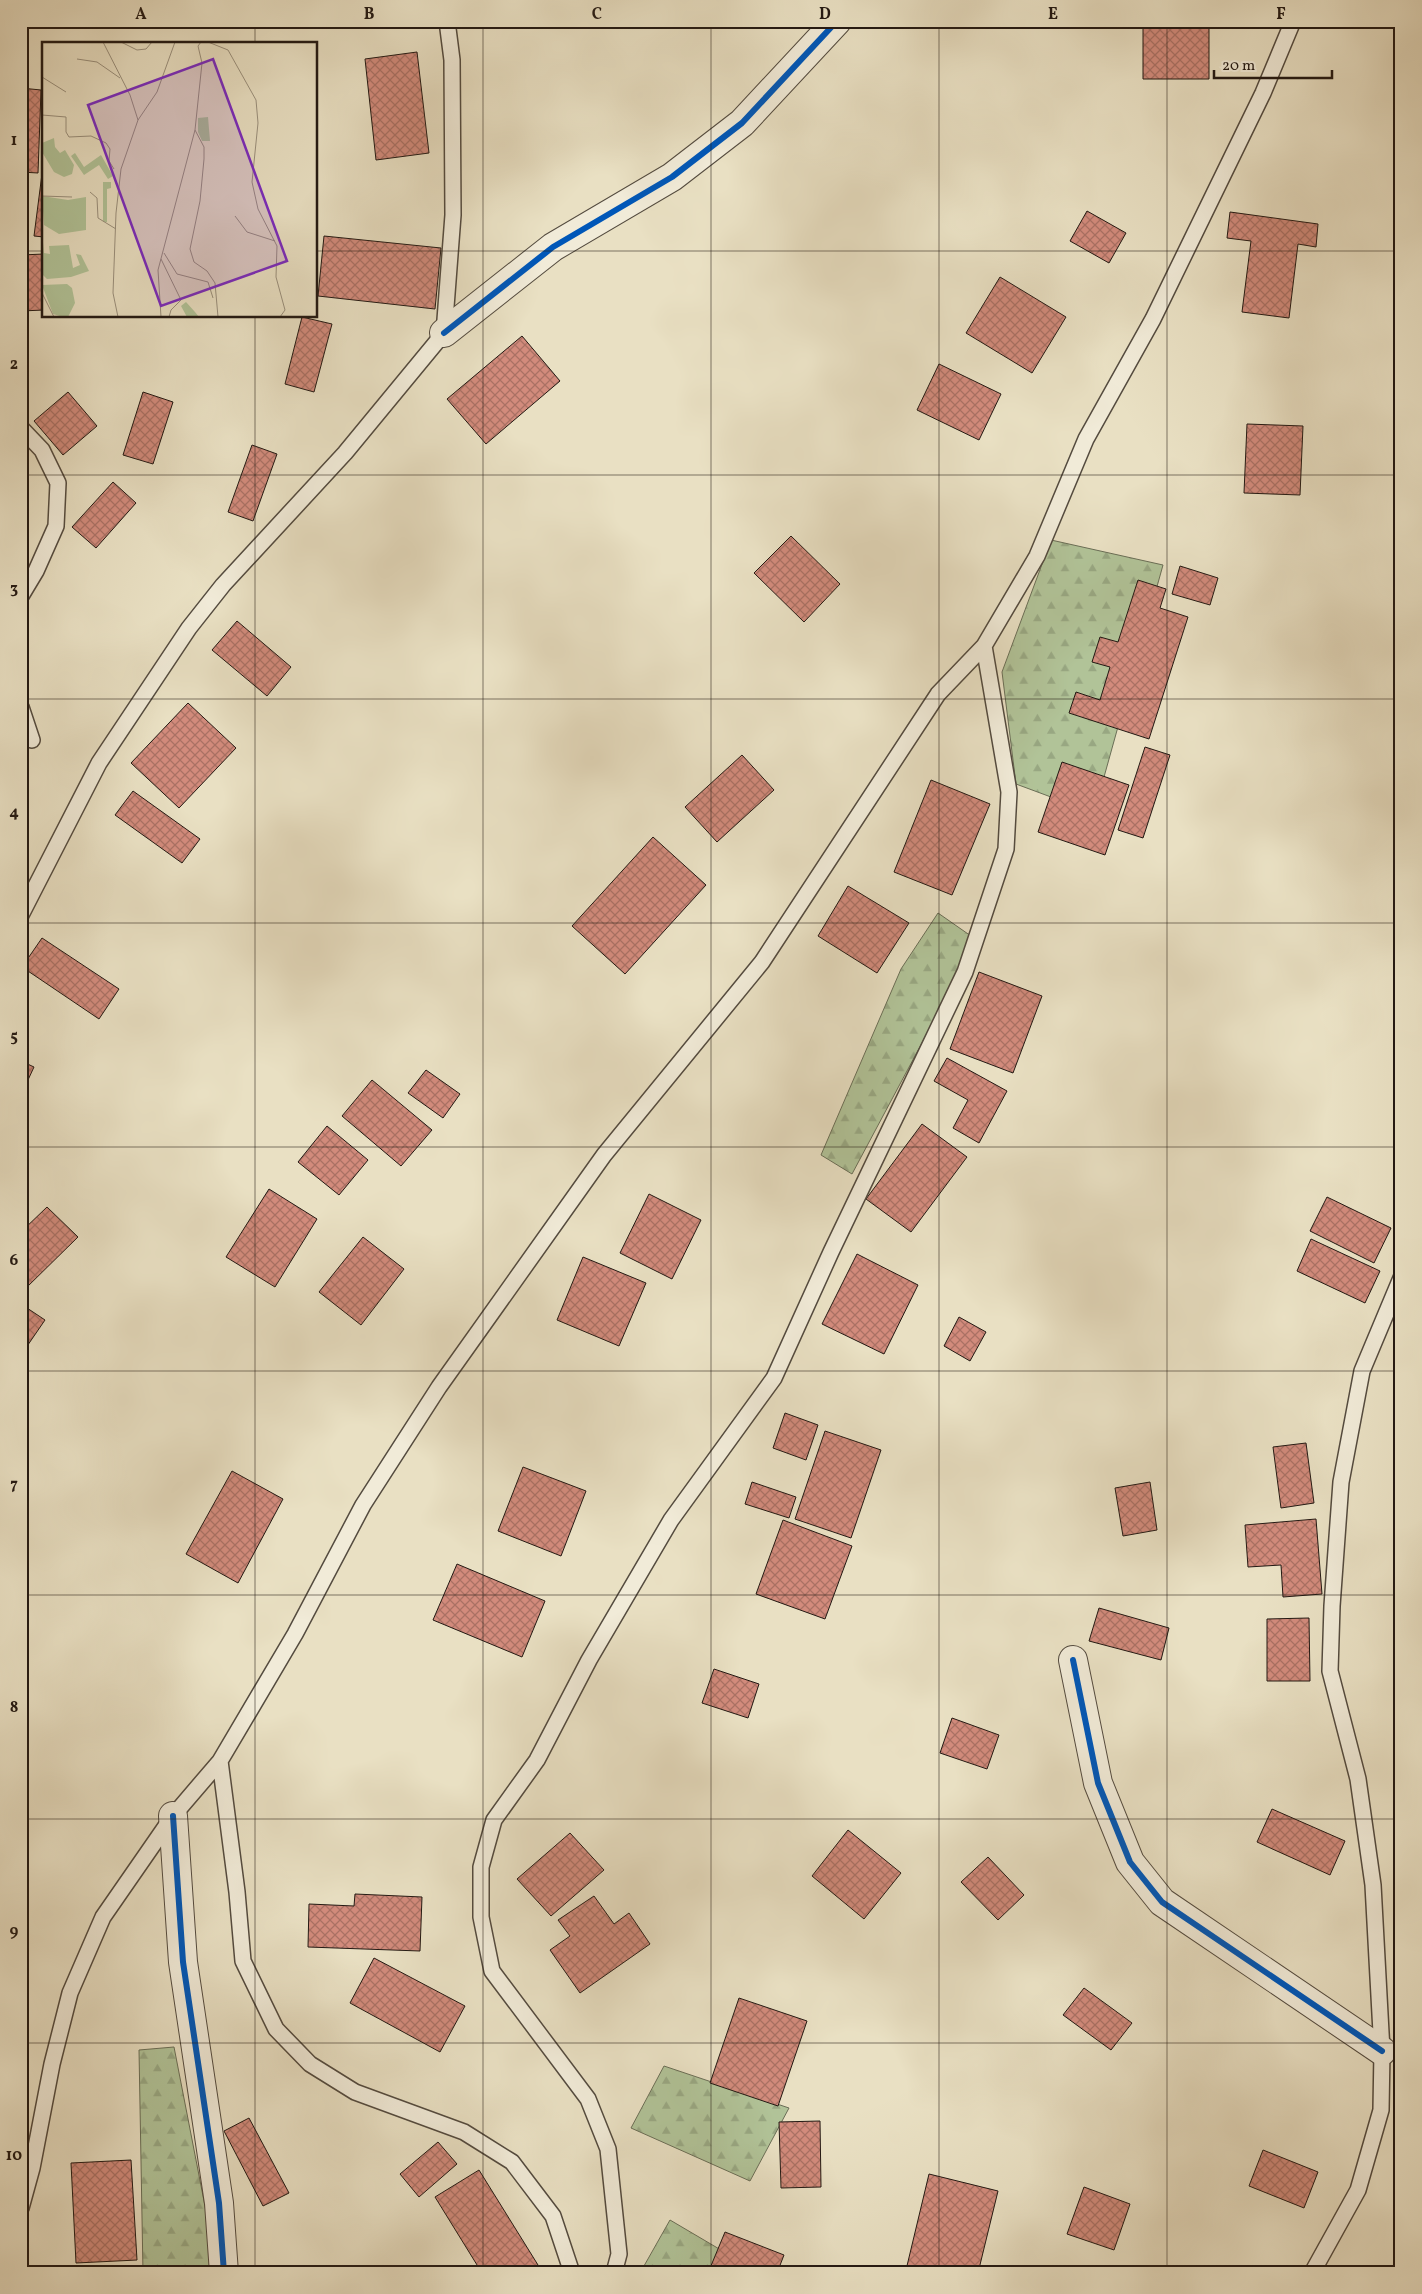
<svg xmlns="http://www.w3.org/2000/svg" width="1422" height="2294" viewBox="0 0 1422 2294" font-family="Vollkorn,serif">
	<style>
		.forest { fill: url(#forest-firs); stroke: #6a6e56 }
		.building { fill: url(#building-cross-hatch); stroke: #231913 }
		.lines { fill: none; stroke-linecap: round; stroke-linejoin: round }
		.lane-casing { stroke: #544b3f; stroke-width: 18 }
		.street-casing { stroke: #544b3f; stroke-width: 30 }
		.lane { stroke: #f1ebd8; stroke-width: 15 }
		.street { stroke: #f1ebd8; stroke-width: 28 }
		.cycleway-casing { stroke: #f1ebd8; stroke-width: 9 }
		.cycleway { stroke: #0057b8; stroke-width: 6 }
		.grid { fill: none; stroke: #231913; stroke-width: 1; stroke-opacity: 0.55 }
		.inset-road { fill: none; stroke: #9a907d; stroke-width: 1 }
		.view { fill: #7b2cbf; fill-opacity: 0.15; stroke: #7b2cbf; stroke-width: 2.5 }
		.inset-edge { fill: none; stroke: #231913; stroke-width: 2.5 }
		.neatline { fill: none; stroke: #231913; stroke-width: 2 }
		.grid-label { font-size: 16px; text-anchor: middle; font-weight: bold; fill: #231913 }
	</style>
	<defs>
		<pattern id="forest-firs" width="22" height="20" patternUnits="userSpaceOnUse" patternTransform="scale(1.25)"><rect width="22" height="20" fill="#b1c398"/><path d="M5 1l3.5 6h-7zM16 11l3.5 6h-7z" fill="#98a782"/></pattern>
		<pattern id="building-cross-hatch" width="8" height="8" patternUnits="userSpaceOnUse" patternTransform="scale(1.25)"><rect width="8" height="8" fill="#d28b7c"/><path d="M0 0l8 8M0 8l8-8" fill="none" stroke="#aa7164"/></pattern>
	</defs>
	<rect width="100%" height="100%" fill="#e9e0c3"/>
	<filter id="stains"><feTurbulence type="fractalNoise" baseFrequency=".004" numOctaves="4"/><feColorMatrix values="0 0 0 0 .2 0 0 0 0 .09 0 0 0 0 .02 0 0 0 .5 -.17"/></filter>
	<radialGradient id="worn" r=".72"><stop offset=".6" stop-color="#630" stop-opacity="0"/><stop offset="1" stop-color="#630" stop-opacity=".3"/></radialGradient>
	<path class="forest" d="M1051 540 1163 565 1094 813 1016 784 1002 672Z
		M938 913 971 936 955 981 852 1174 821 1155 901 969Z
		M174 2047 218 2273H143L139 2050Z
		M664 2066 789 2108 750 2181 631 2128Z
		M670 2220 760 2273H640Z"/>
	<path class="building" d="M1143 21H1209V79H1143Z
		M417 52 429 153 376 160 365 59Z
		M21 88 41 90 38 173 21 172Z
		M43 166 44 167V237L34 236Z
		M1087 211 1126 233 1109 263 1070 241Z
		M1230 212 1318 224 1316 247 1298 244 1289 318 1242 312 1251 241 1227 238Z
		M324 236 441 248 435 309 318 296Z
		M44 254V310L21 311V255Z
		M1000 277 1066 317 1032 373 966 333Z
		M302 317 332 324 314 392 285 384Z
		M522 336 560 381 486 444 447 399Z
		M939 364 1001 394 979 440 917 410Z
		M68 392 97 426 63 455 34 421Z
		M143 392 173 402 153 464 123 455Z
		M1247 424 1303 426 1300 495 1244 493Z
		M252 445 277 454 253 521 228 512Z
		M113 482 136 503 96 548 72 527Z
		M791 536 840 584 804 622 754 573Z
		M1180 566 1218 578 1210 605 1172 594Z
		M1138 580 1166 589 1160 608 1188 617 1149 739 1069 713 1076 692 1100 700 1110 667 1092 662 1100 637 1118 642Z
		M237 621 291 667 267 696 212 650Z
		M188 703 236 748 179 808 131 763Z
		M1145 747 1170 755 1143 838 1118 830Z
		M742 755 774 790 717 842 685 807Z
		M1062 762 1129 785 1105 855 1038 832Z
		M931 780 990 804 952 895 894 872Z
		M133 791 200 839 182 863 115 815Z
		M653 837 706 885 625 974 572 926Z
		M848 886 909 923 877 973 818 936Z
		M42 938 119 989 99 1019 22 967Z
		M979 972 1042 996 1013 1073 950 1049Z
		M947 1058 1007 1091 979 1143 953 1128 968 1100 934 1081Z
		M21 1061 34 1067 21 1095Z
		M426 1070 460 1094 443 1118 408 1093Z
		M372 1080 432 1130 401 1166 342 1116Z
		M922 1124 967 1157 911 1232 866 1199Z
		M327 1126 368 1160 339 1195 298 1162Z
		M269 1189 317 1219 275 1287 226 1257Z
		M649 1194 701 1220 672 1279 620 1253Z
		M1327 1197 1391 1228 1374 1263 1310 1231Z
		M47 1207 78 1237 25 1289 21 1285V1232Z
		M363 1237 404 1269 361 1325 319 1292Z
		M1311 1239 1380 1271 1365 1303 1297 1271Z
		M857 1254 918 1285 884 1354 822 1324Z
		M583 1257 646 1283 619 1346 557 1320Z
		M21 1304 45 1320 21 1355Z
		M959 1317 986 1332 970 1361 944 1346Z
		M785 1413 818 1425 806 1460 773 1448Z
		M825 1431 881 1450 851 1538 795 1519Z
		M1306 1443 1314 1503 1281 1508 1273 1447Z
		M523 1467 586 1491 561 1556 498 1531Z
		M232 1471 283 1499 238 1583 186 1554Z
		M752 1482 796 1497 789 1518 745 1504Z
		M1150 1482 1157 1530 1123 1536 1115 1488Z
		M1316 1519 1322 1594 1283 1597 1281 1565 1248 1567 1245 1525Z
		M783 1520 852 1546 825 1619 756 1594Z
		M457 1564 545 1601 522 1657 433 1620Z
		M1099 1608 1169 1628 1161 1660 1089 1641Z
		M1309 1618 1310 1681H1267V1619Z
		M714 1669 759 1684 748 1718 702 1703Z
		M952 1718 999 1735 987 1769 940 1753Z
		M1272 1809 1345 1841 1330 1875 1257 1842Z
		M848 1830 901 1873 864 1919 812 1876Z
		M570 1833 604 1870 551 1916 517 1879Z
		M988 1857 1024 1895 998 1920 961 1882Z
		M355 1894 422 1897 420 1951 308 1947 309 1904 354 1906Z
		M594 1896 614 1924 629 1913 650 1944 580 1993 550 1950 570 1936 558 1920Z
		M374 1958 465 2006 440 2052 350 2003Z
		M1084 1988 1132 2023 1111 2050 1063 2015Z
		M739 1998 807 2021 778 2106 710 2083Z
		M249 2118 289 2193 263 2206 224 2131Z
		M820 2121 821 2187 781 2188 779 2122Z
		M438 2142 457 2164 419 2197 400 2174Z
		M1263 2150 1318 2172 1304 2208 1249 2186Z
		M131 2160 137 2260 76 2263 71 2163Z
		M479 2170 538 2265 526 2273H482L435 2197Z
		M929 2174 998 2191 978 2273H915L906 2270Z
		M1084 2187 1130 2204 1114 2250 1067 2234Z
		M725 2232 784 2255 777 2273H708Z"/>
	<g class="lines">
		<defs>
			<path id="lane" d="M21 428 42 450 58 483 56 526 36 571 21 596
				M21 707 32 740
				M21 915 99 763 189 628 223 585 345 453 444 333 453 215 452 60 447 21
				M220 1761 237 1892 243 1961 276 2029 310 2064 355 2092 464 2132 512 2162 553 2216 572 2273
				M21 2208 32 2168 52 2064 70 1993 103 1917 173 1816 220 1761 295 1634 363 1505 439 1387 604 1155 762 962 938 694 984 646
				M614 2273 619 2254 608 2149 588 2099 492 1971 481 1917V1867L494 1820 537 1760 589 1660 671 1520 774 1378 831 1252 965 972 1006 849 1009 792 984 646 1037 556 1086 439 1153 319 1263 93 1293 21
				M1312 2273 1358 2190 1381 2110 1382 2051 1373 1885 1358 1779 1330 1671 1332 1606 1341 1482 1362 1371 1401 1278"/>
			<path id="street" d="M444 333 553 247 672 177 742 123 837 21
				M1073 1660 1098 1783 1130 1862 1162 1902 1382 2051
				M173 1816 183 1962 219 2203 224 2273"/>
		</defs>
		<use href="#lane" class="lane-casing"/>
		<use href="#street" class="street-casing"/>
		<use href="#lane" class="lane"/>
		<use href="#street" class="street"/>
		<defs>
			<path id="cycleway" d="M444 333 553 247 672 177 742 123 837 21
				M1073 1660 1098 1783 1130 1862 1162 1902 1382 2051
				M173 1816 183 1962 219 2203 224 2273"/>
		</defs>
		<use href="#cycleway" class="cycleway-casing"/>
		<use href="#cycleway" class="cycleway"/>
	</g>
	<path class="grid" d="M255 21V44M483 21V2273M711 21V2273M939 21V2273M1167 21V2273M21 251H44M316 251H1401M255 316V2273M21 475H1401M21 699H1401M21 923H1401M21 1147H1401M21 1371H1401M21 1595H1401M21 1819H1401M21 2043H1401"/>
	<g transform="translate(42 42)">
		<rect width="275" height="275" fill="#e9e0c3"/>
		<path d="M166 75 168 99H160L156 90V76ZM12 96 13 105 18 111 23 108 32 123 30 132 22 135 12 130 0 110V101ZM33 111 42 125 59 113 71 134 66 137 57 123 42 133 29 114ZM61 140H69V146L65 147V180H61ZM0 154 26 158 44 155V188L17 192 2 183ZM0 190 2 211 8 212 7 204 27 203 31 226 38 223 34 212 39 213 47 229 29 235 5 237 0 232ZM25 242 30 246 33 261 26 275H21L11 272 0 243ZM144 260 153 270 157 275H145L139 264Z" fill="#b1c398"/>
		<path class="inset-road" d="M61 0 88 53 96 78 79 127 74 171 71 251 76 275M79 0 95 8 104 7 110 0M159 0 156 4 160 21 153 88 162 105V117L158 159 148 207 152 220 165 229 173 241 176 275M166 0 186 8 214 58 216 81 210 140 216 167 235 204 234 235 243 268 238 275M35 17 55 20 78 36M0 35 24 50M0 73 24 75V90L27 95 49 94 64 101 68 107 67 119 72 127M96 78 115 50 133 0M48 150 55 156 56 176 74 187M0 154 30 155M193 174 205 190 233 199M122 211 135 232 166 240 171 256M119 217 139 258 129 268 127 275M0 251 12 275M119 275 116 228 153 88"/>
		<path class="view" d="M171 17 245 219 119 264 46 63Z"/>
		<rect width="275" height="275" class="inset-edge"/>
	</g>
	<rect width="1422" height="2294" fill="none" stroke="#e9e0c3" stroke-width="55"/>
	<path d="M1214 70v8h118v-8" fill="none" stroke="#231913" stroke-width="2.5"/>
	<text x="1222" y="70" font-size="15" fill="#231913" stroke="#f1ebd8" stroke-width="4" paint-order="stroke">20 m</text>
	<rect x="28" y="28" width="1366" height="2238" class="neatline"/>
	<g class="grid-label">
		<text x="141" y="19">A</text>
		<text x="369" y="19">B</text>
		<text x="597" y="19">C</text>
		<text x="825" y="19">D</text>
		<text x="1053" y="19">E</text>
		<text x="1281" y="19">F</text>
		<text x="14" y="145">1</text>
		<text x="14" y="369">2</text>
		<text x="14" y="593">3</text>
		<text x="14" y="817">4</text>
		<text x="14" y="1041">5</text>
		<text x="14" y="1265">6</text>
		<text x="14" y="1489">7</text>
		<text x="14" y="1712">8</text>
		<text x="14" y="1936">9</text>
		<text x="14" y="2160">10</text>
	</g>
	<rect width="100%" height="100%" filter="url(#stains)"/>
	<rect width="100%" height="100%" fill="url(#worn)"/>
</svg>
